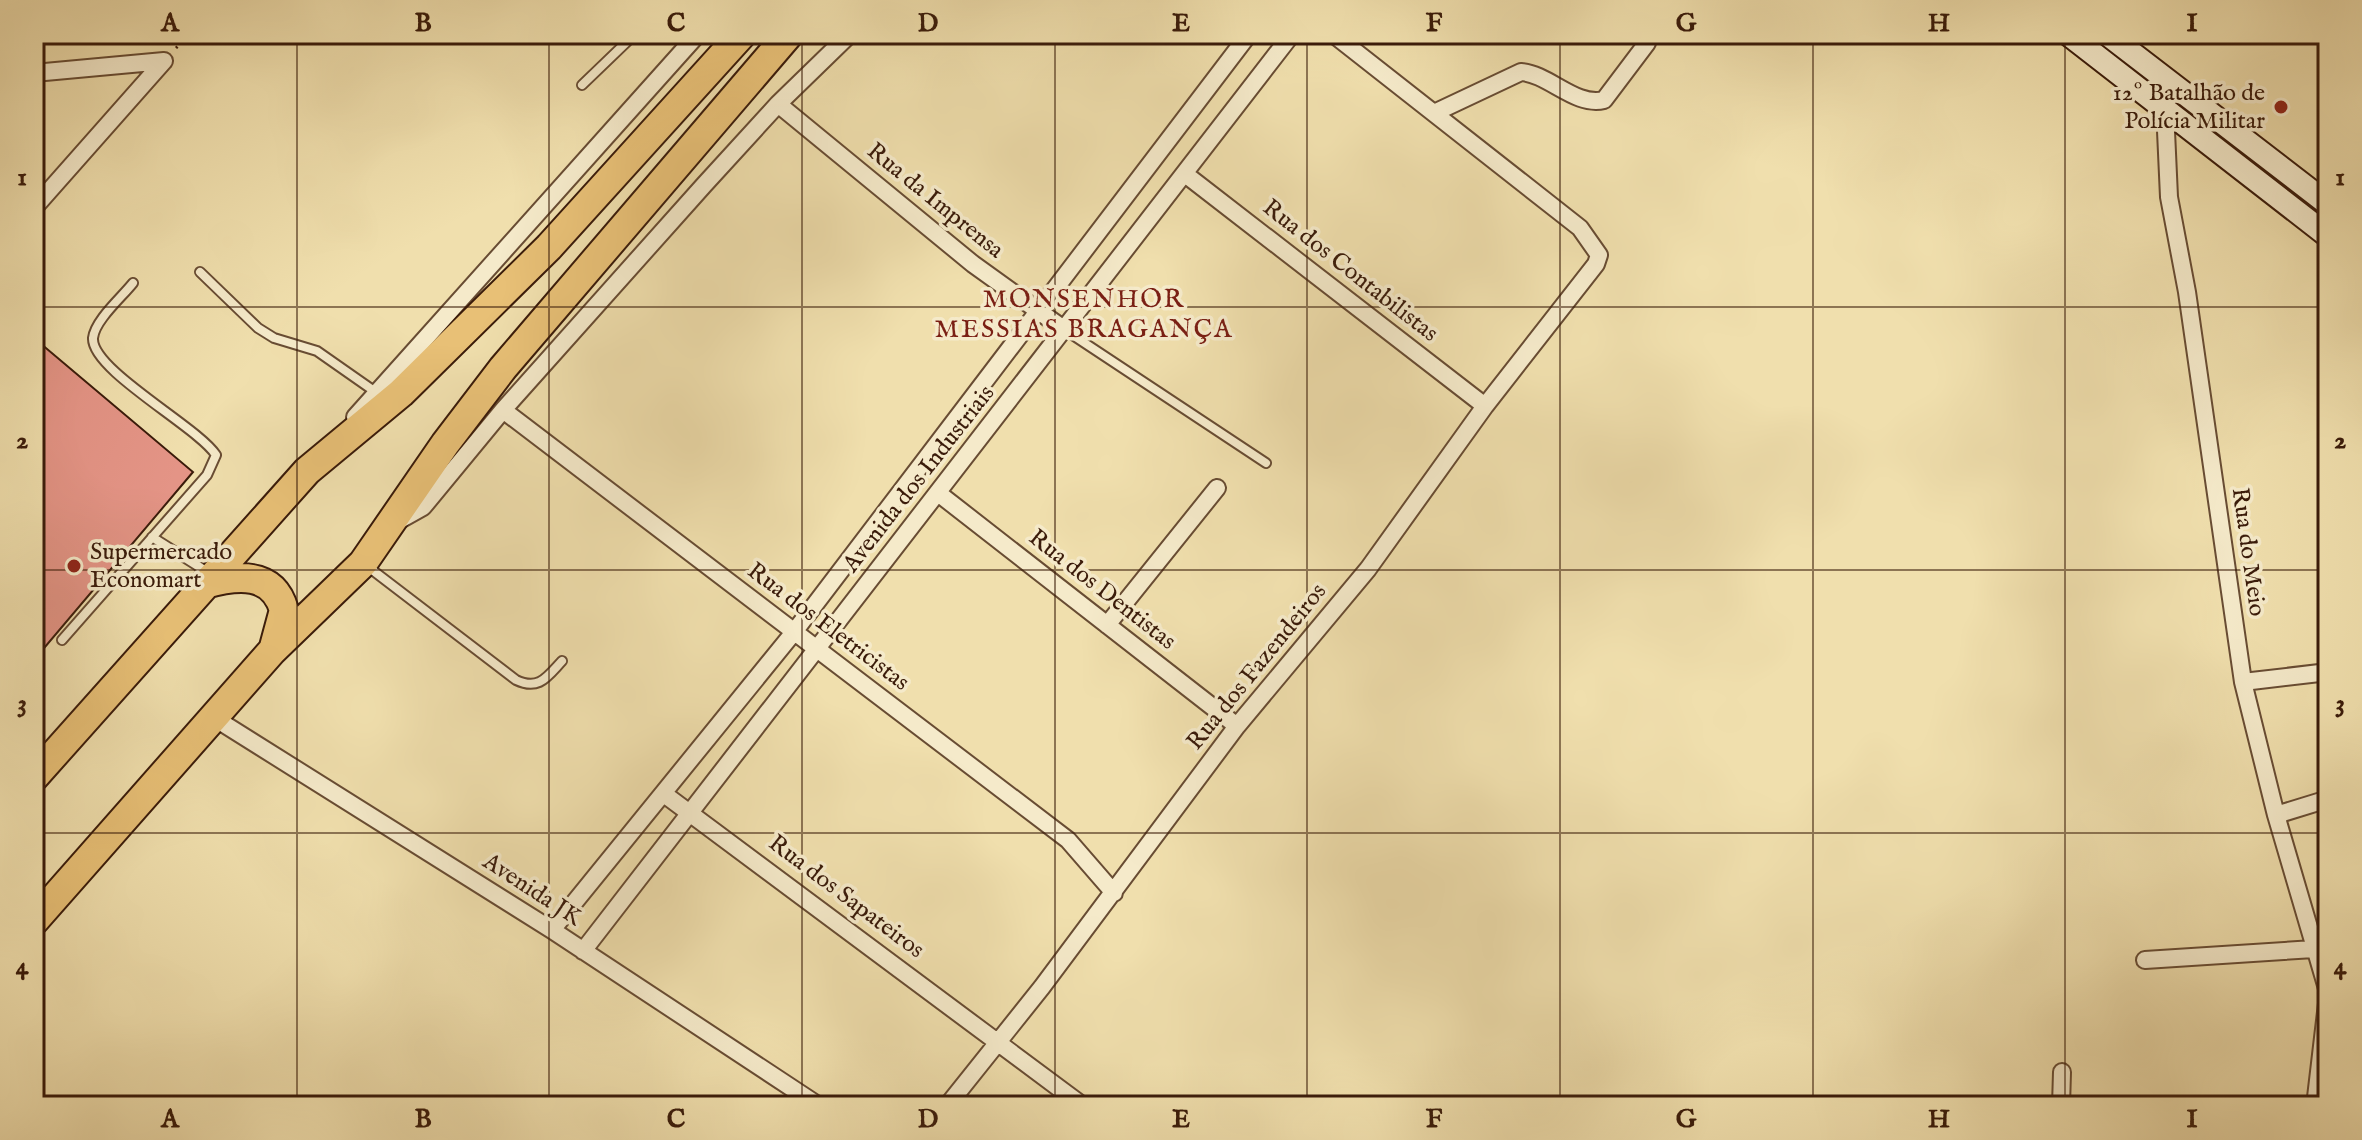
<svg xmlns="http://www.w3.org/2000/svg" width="2362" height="1140" viewBox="0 0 2362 1140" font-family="'IM FELL English',serif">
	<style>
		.building { fill: #e49486; stroke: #3a1b0a; stroke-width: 2 }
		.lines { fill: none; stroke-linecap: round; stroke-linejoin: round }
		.lane-casing { stroke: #684c33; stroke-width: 12 }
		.street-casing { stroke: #684c33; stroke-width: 20 }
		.secondary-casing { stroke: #3a1b0a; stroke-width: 26 }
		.highway-casing { stroke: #3a1b0a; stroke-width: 32 }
		.path { stroke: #3a1b0a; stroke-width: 3; stroke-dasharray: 2 4; stroke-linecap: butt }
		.lane { stroke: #f5eaca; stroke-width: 8 }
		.street { stroke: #f5eaca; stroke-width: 16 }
		.secondary { stroke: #f5eaca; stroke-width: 22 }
		.highway { stroke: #e8c076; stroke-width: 28 }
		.grid { fill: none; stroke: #3a1b0a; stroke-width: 2; stroke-opacity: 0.55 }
		.poi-dot { fill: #8f2418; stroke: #f5eaca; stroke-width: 3 }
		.labels { text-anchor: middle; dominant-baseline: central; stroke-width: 7; stroke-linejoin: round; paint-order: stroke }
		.poi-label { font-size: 24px; fill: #3a1b0a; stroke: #f5eaca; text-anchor: end }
		.street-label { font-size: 24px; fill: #3a1b0a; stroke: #f5eaca }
		.neighbourhood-label { font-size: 26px; letter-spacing: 2px; fill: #7a1f14; stroke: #f5eaca }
		.neatline { fill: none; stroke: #3a1b0a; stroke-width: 3 }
		.grid-label { font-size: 26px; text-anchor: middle; font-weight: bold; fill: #3a1b0a }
	</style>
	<rect width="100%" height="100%" fill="#f0dfad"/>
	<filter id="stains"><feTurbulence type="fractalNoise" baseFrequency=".0025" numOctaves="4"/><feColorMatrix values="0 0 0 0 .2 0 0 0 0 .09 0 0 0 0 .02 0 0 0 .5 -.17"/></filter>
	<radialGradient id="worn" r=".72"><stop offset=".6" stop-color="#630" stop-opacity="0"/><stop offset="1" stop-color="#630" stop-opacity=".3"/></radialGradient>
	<path class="building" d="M34 338 193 472 34 660Z"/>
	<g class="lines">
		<defs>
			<path id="lane" d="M582 85 635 34
				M200 272 258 328 274 338 317 351 377 393
				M1065 330 1266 463
				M152 537 209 573
				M367 566 516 680C539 691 547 677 562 661
				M62 640 207 475 216 455C198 427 91 370 93 338 95 320 122 297 133 283"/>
			<path id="street" d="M34 73 164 61
				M778 104 973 264 1065 330
				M2165 109 2169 197 2187 292 2243 682 2276 815 2328 992
				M1434 113 1521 72C1549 74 1575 107 1604 100L1647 43
				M1185 174 1485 406
				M34 208 164 61
				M503 410 1068 840 1114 893
				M355 417 698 34
				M938 493 1237 726
				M398 521 423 507 503 410 704 185 778 104 850 34
				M1107 625 1217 488
				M2243 682 2328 672
				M216 719 552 930 819 1106
				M664 794 1083 1106
				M2276 815 2328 799
				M552 930 794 632 1249 34
				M583 951 1292 34
				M2145 960 2314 949
				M947 1106 1042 987 1237 726 1368 569 1485 406 1596 264 1599 255 1580 228 1333 34
				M2061 1106 2062 1072
				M2315 1106 2328 995"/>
			<path id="secondary" d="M2068 34 2328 236
				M2107 34 2328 204"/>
			<path id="highway" d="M205 584C237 575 273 571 284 610L274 647
				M34 777 307 471 401 393 549 247 742 34
				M34 921 272 651 363 563 445 444 503 368 789 34"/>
		</defs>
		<use href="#lane" class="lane-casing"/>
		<use href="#street" class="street-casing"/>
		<use href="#secondary" class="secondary-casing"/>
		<use href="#highway" class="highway-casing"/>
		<path class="path" d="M176 48 191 34"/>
		<use href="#lane" class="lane"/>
		<use href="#street" class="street"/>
		<use href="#secondary" class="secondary"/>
		<use href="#highway" class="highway"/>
	</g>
	<path class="grid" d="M297 34V1106M549 34V1106M802 34V1106M1055 34V1106M1307 34V1106M1560 34V1106M1813 34V1106M2065 34V1106M34 307H2328M34 570H2328M34 833H2328"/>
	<g class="poi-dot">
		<circle cx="2281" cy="107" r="8"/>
		<circle cx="74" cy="566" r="8"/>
	</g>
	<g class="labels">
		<g class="poi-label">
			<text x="2265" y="93">12º Batalhão de<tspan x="2265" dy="28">Polícia Militar</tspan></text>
			<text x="90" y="552" text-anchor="start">Supermercado<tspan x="90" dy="28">Economart</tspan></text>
		</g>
		<g class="street-label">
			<text transform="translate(935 201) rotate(39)">Rua da Imprensa</text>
			<text transform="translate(1350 271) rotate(38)">Rua dos Contabilistas</text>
			<text transform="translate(919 479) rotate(-52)">Avenida dos Industriais</text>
			<text transform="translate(2248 552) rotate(82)">Rua do Meio</text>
			<text transform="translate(1102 590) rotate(38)">Rua dos Dentistas</text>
			<text transform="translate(828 627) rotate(37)">Rua dos Eletricistas</text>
			<text transform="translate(1257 667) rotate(-51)">Rua dos Fazendeiros</text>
			<text transform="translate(532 890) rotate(33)">Avenida JK</text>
			<text transform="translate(846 897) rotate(37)">Rua dos Sapateiros</text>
		</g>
		<g class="neighbourhood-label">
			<text x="1084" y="299">MONSENHOR<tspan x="1084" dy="30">MESSIAS BRAGANÇA</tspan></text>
		</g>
	</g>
	<rect width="2362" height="1140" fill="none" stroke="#f0dfad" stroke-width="88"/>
	<rect x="44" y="44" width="2274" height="1052" class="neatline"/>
	<g class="grid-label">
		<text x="170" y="31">A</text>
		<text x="423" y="31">B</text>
		<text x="676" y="31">C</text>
		<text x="928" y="31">D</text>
		<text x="1181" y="31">E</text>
		<text x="1434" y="31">F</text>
		<text x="1686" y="31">G</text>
		<text x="1939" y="31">H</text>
		<text x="2192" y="31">I</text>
		<text x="22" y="185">1</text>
		<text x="2340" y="185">1</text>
		<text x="22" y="448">2</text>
		<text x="2340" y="448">2</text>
		<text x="22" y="711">3</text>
		<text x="2340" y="711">3</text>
		<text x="22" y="974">4</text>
		<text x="2340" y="974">4</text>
		<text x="170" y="1127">A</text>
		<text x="423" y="1127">B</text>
		<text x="676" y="1127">C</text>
		<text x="928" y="1127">D</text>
		<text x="1181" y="1127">E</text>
		<text x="1434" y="1127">F</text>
		<text x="1686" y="1127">G</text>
		<text x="1939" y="1127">H</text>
		<text x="2192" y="1127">I</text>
	</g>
	<rect width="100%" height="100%" filter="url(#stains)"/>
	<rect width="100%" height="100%" fill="url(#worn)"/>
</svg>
